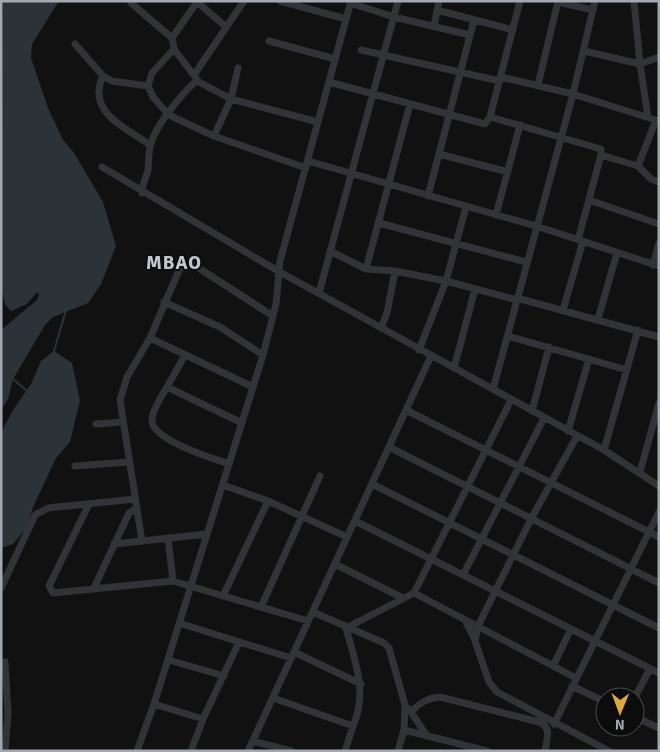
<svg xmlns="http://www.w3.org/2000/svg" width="660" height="752" viewBox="0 0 660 752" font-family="Signika,sans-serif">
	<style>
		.water { fill: #2b3339 }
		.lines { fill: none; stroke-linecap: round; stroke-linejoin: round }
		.stream { stroke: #2b3339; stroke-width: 2 }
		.minor { stroke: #323336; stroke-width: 7 }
		.labels { text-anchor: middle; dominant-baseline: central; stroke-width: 4; stroke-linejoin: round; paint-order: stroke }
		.district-label { font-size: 19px; font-weight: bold; letter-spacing: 1px; fill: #c4c6ce; stroke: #0c0c0d }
	</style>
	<rect width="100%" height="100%" fill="#111112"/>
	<path class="water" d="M3 1H59L32 44 31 58 48 108 63 140 74 153 103 202 116 246 101 284 88 303 53 317 45 325 13 379 8 399 1 410V330L37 300 39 295 37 292 27 304 11 311 5 304 1 288Z
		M54 351 72 363 80 400 70 442 56 458 33 507 27 527 13 544 1 548V433L13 410 31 384 41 361Z"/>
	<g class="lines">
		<path class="stream" d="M54 351 66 310
			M13 379 27 391"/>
		<path class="minor" d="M196 1 225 26
			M280 1 346 19
			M634 1 640 64 648 117
			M197 2 172 38 174 49 199 82
			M558 2 593 10
			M131 3 172 38
			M350 3 394 17 470 35
			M437 10 513 30
			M434 26 439 1
			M269 41 335 59
			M75 44 103 76 112 81 148 86
			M174 49 152 73 148 86 153 97 168 114 177 119 214 136 306 168
			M361 50 500 81
			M584 51 640 64 659 57
			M194 75 244 1
			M103 76C86 112 125 127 150 145
			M501 77 573 94 659 121
			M329 82 485 124 490 117 520 1
			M538 85 558 1
			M490 117 601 149V155L578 240
			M656 120 638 166 651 179 659 182
			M214 136 231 99 238 68
			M439 154 508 172
			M601 155 638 166
			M308 161 536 226 659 266
			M102 167 278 271 604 450 659 486
			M142 193C142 183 146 179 148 170 149 161 148 151 151 143 157 124 180 96 195 82H199L231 99 318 122
			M428 196 474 20
			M589 200 659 224
			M496 215 520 125
			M379 223 526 262
			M330 251 366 269 395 271 446 281 517 300
			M653 265 659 243
			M366 269 410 104
			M319 293 398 1
			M517 298 659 337
			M164 302 220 327 263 355
			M563 310 583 241
			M598 319 617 253
			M381 328 387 313 395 271
			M508 336 627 370
			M150 338 253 387
			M419 350 446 281 466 207
			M454 368 475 289
			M167 387 185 355
			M493 389 573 94 595 1
			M406 410 659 537
			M532 411 549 347
			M96 424 123 422
			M568 431 589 359
			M577 436 531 519 478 626 475 641 489 682 497 692 609 751
			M389 447 659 583
			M604 450 638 330
			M229 464C213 458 150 440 152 419 153 409 162 395 167 387L242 423
			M75 466 129 462
			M640 472 659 403
			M372 484 659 628
			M223 485 268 501 347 537
			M89 504 49 586 53 593 173 581 308 621
			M355 521 659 673
			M168 538 173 581
			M142 541 120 400 127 377 150 338 180 268 194 265 273 316
			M114 544 207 534
			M335 564 403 598
			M463 575 544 418
			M1 588 35 515 48 508 135 499
			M94 588 129 513 137 508
			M414 593 511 400
			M223 596 268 501
			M261 607 320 476
			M313 612 384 643 389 648 405 705 404 730 398 751
			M465 620 475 640
			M179 623 291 658
			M346 628 414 593 576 678
			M294 652 361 684
			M169 660 224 676
			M5 662 8 713 5 751
			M553 666 571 629
			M572 686 605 702
			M635 697 650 669
			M273 698 353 726C368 693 355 661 346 628
			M409 709 427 736
			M412 711C421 702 428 698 440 697L539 722C552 727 547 739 545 751
			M635 717 659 728
			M203 719 239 642
			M554 724 659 512
			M404 730 487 751
			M253 741 291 751
			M137 751 154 704
			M191 751 203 719 154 704 263 355 276 304 280 261 351 1
			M248 751 431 356
			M345 751 353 726"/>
	</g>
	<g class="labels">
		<g class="district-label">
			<text x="174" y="263">MBAO</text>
		</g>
	</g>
	<rect width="660" height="752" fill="none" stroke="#a3a7b1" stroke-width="5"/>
	<g transform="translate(620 712) rotate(181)"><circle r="24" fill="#0c0c0d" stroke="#484a4f"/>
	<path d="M0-4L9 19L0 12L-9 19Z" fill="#dda73d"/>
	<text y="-8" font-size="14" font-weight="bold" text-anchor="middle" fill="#a3a7b1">N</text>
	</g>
</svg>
